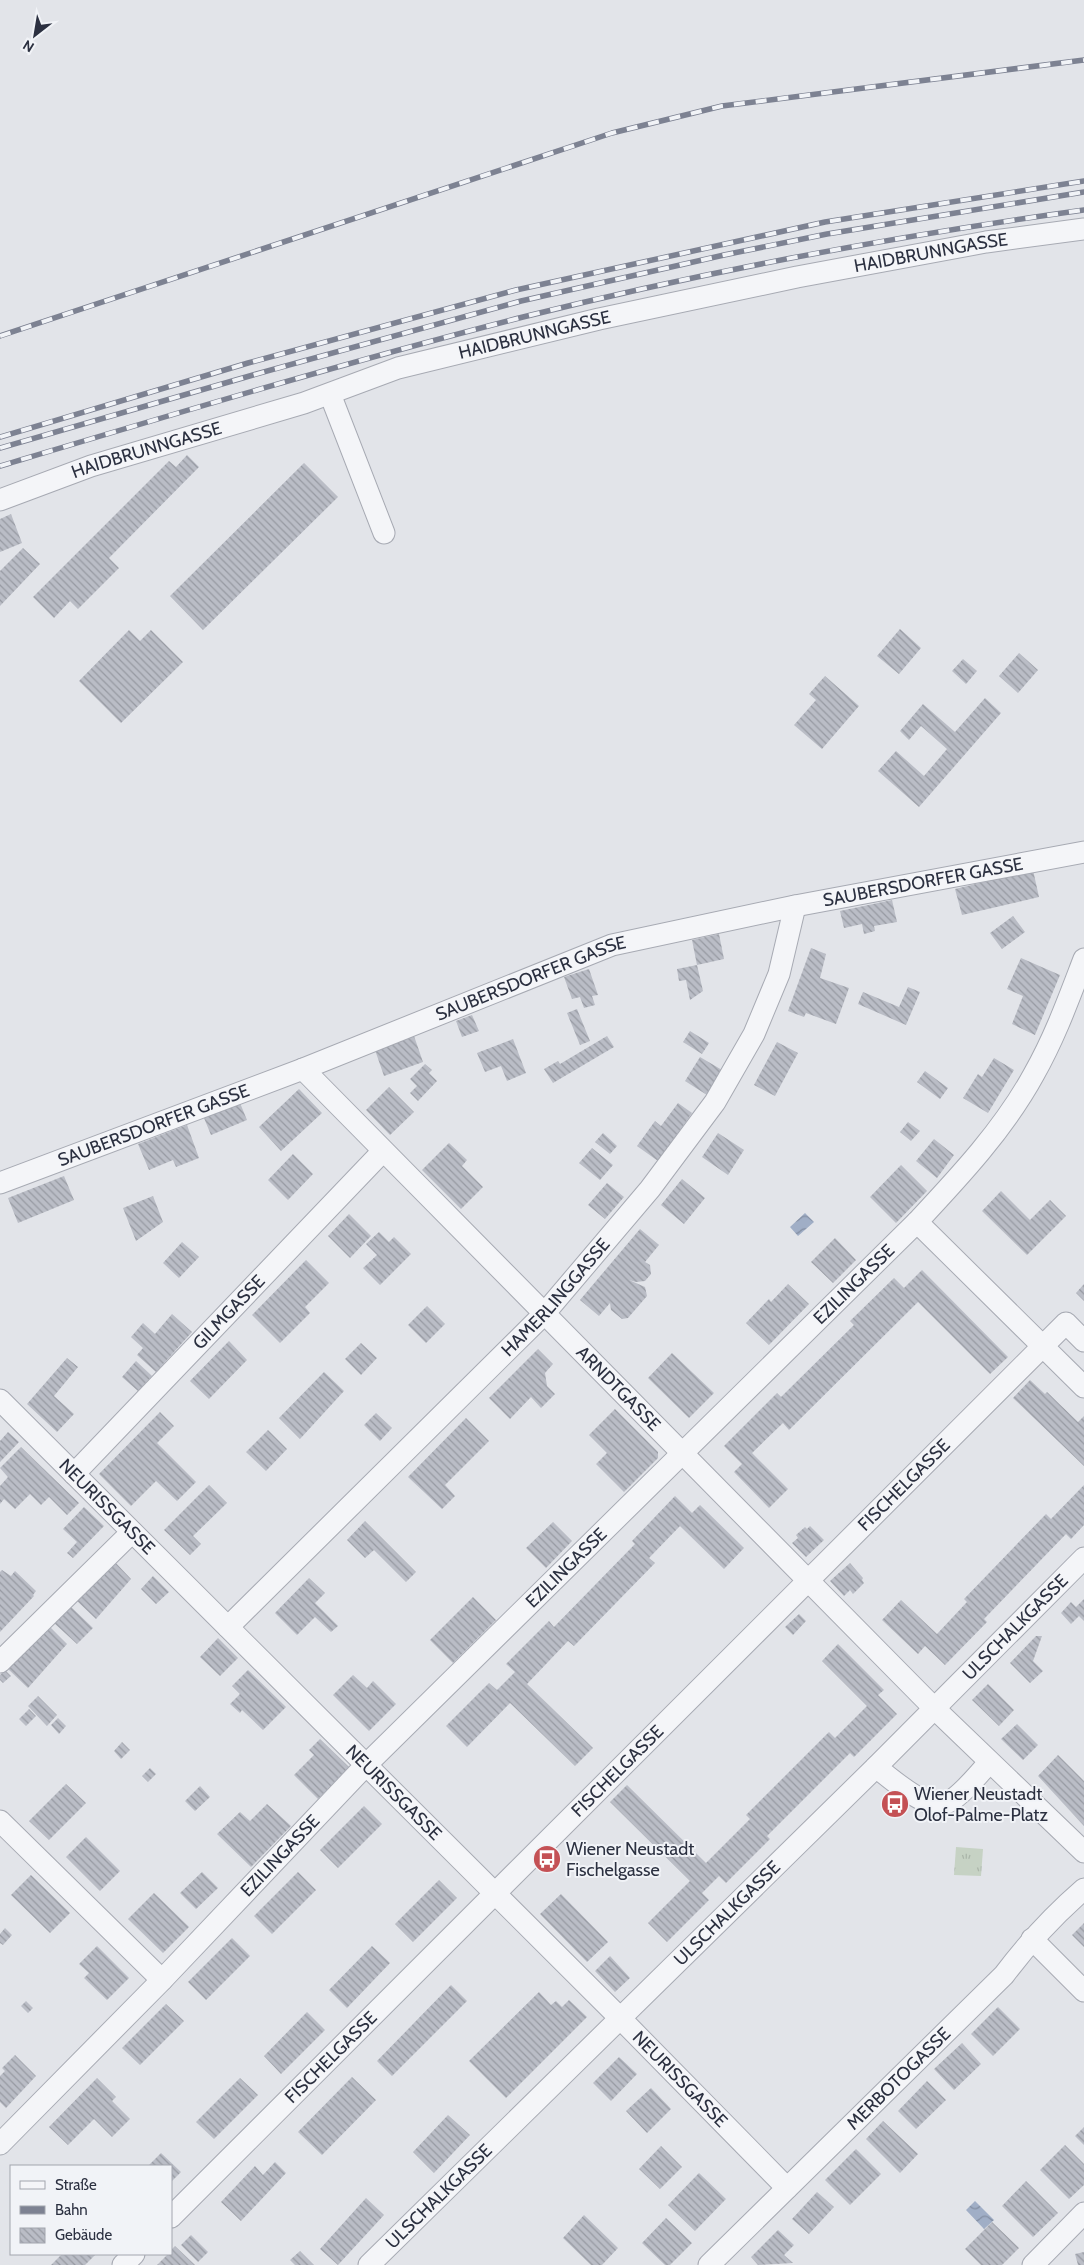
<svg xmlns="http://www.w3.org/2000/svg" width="1084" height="2265" viewBox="0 0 1084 2265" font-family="Cabin,sans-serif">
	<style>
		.grass { fill: url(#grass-tufts) }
		.water { fill: url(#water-waves) }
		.building { fill: url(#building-back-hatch) }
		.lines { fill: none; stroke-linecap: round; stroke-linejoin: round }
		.minor-casing { stroke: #a7aab3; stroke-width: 23 }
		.minor { stroke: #f4f5f8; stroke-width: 21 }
		.rail-casing { stroke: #7d8292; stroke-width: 5.5 }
		.rail { stroke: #f1f3f7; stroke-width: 4; stroke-dasharray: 11; stroke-linecap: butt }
		.labels { text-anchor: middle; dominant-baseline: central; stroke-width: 4; stroke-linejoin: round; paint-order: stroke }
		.street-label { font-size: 18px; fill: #2b3040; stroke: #f1f3f7 }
		.poi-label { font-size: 18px; fill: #2b3040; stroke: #f1f3f7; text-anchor: start }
	</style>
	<defs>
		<pattern id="grass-tufts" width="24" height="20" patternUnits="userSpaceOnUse" patternTransform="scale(1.25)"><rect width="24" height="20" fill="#c6d2c4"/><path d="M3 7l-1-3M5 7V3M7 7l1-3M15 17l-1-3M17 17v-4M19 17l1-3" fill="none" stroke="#aab5a9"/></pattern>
		<pattern id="water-waves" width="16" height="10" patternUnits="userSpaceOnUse" patternTransform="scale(1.25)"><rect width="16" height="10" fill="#a0aec6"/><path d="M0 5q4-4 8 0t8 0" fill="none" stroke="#838ea2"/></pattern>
		<pattern id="building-back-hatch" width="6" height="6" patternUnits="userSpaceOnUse" patternTransform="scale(1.25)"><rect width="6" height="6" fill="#babdc6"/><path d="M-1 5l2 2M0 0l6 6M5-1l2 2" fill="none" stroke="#979aa2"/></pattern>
	</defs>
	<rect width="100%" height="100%" fill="#e2e4e9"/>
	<path class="grass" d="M956 1847 983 1849 981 1876 954 1875Z"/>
	<path class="water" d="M805 1213 814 1222 798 1236 790 1227Z
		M975 2201 994 2220 984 2229 966 2210Z"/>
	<path class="building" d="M187 455 199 467 109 558 119 568 78 609 70 601 54 618 33 597 169 461 176 467Z
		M304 463 338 497 203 630 170 596Z
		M11 514 22 543 0 552V519Z
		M23 548 40 564 0 606V571Z
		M900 629 921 648 899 674 877 656Z
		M129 630 140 641 151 630 183 662 121 723 79 681Z
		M1019 653 1038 670 1018 693 999 676Z
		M963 659 977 671 966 684 952 671Z
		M825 676 859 706 822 749 794 725 816 700 809 694Z
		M985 698 1001 713 919 807 878 771 896 751 924 776 947 749 921 726 909 740 900 731 923 704 955 732Z
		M1033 870 1039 897 962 915 955 889Z
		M892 900 897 922 874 926 875 931 864 934 862 924 844 928 840 911Z
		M1013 916 1025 932 1002 949 990 933Z
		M719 934 724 959 697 965 692 940Z
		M811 948 826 954 820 978 849 988 836 1024 806 1013 804 1017 788 1011Z
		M1021 958 1060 975 1035 1035 1012 1024 1023 996 1007 989Z
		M697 965 703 991 690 1000 686 980 679 981 677 969Z
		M589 969 598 995 592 996 595 1005 584 1008 580 997 572 999 564 977Z
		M908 987 920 992 906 1025 858 1004 863 992 899 1007Z
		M577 1009 590 1041 580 1045 567 1013Z
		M472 1015 479 1031 462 1037 456 1021Z
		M690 1031 709 1043 702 1054 683 1042Z
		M414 1036 423 1062 384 1076 375 1050Z
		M607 1036 614 1047 553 1083 544 1069 558 1061 560 1064Z
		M513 1039 526 1073 507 1081 501 1066 485 1072 477 1053Z
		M777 1042 798 1053 775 1096 754 1085Z
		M700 1057 722 1070 707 1095 685 1081Z
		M994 1058 1014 1070 988 1113 963 1098 978 1074 982 1077Z
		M425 1064 432 1070 429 1073 437 1081 418 1101 410 1093 417 1086 410 1079Z
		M925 1071 948 1088 940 1099 917 1082Z
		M389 1087 414 1112 390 1135 366 1110Z
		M299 1089 322 1113 281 1151 259 1127Z
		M240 1103 247 1120 211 1135 204 1118Z
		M678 1103 692 1113 658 1161 637 1146 655 1121 661 1126Z
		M908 1122 920 1131 911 1141 900 1132Z
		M187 1125 199 1158 176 1167 173 1160 149 1170 138 1144Z
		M603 1133 617 1146 610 1154 595 1142Z
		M718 1133 744 1150 728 1175 702 1157Z
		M934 1139 954 1155 937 1178 916 1161Z
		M449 1143 467 1160 462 1166 483 1187 461 1209 422 1170Z
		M592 1148 613 1165 600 1180 579 1163Z
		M293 1154 313 1174 288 1200 268 1180Z
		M901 1165 927 1191 896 1223 870 1197Z
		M64 1176 74 1200 18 1223 8 1198Z
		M682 1179 705 1198 684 1224 661 1205Z
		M607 1183 624 1197 605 1219 588 1205Z
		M1001 1191 1030 1220 1050 1200 1066 1216 1027 1255 982 1211Z
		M153 1196 163 1222 136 1241 123 1208Z
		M349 1214 371 1236 350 1258 328 1236Z
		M640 1229 659 1245 645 1262 650 1265 651 1274 645 1281 636 1282 629 1280 645 1287 647 1296 628 1318 622 1319 611 1310 610 1303 599 1316 580 1300Z
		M379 1232 389 1242 394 1237 411 1254 380 1285 363 1268 377 1255 366 1244Z
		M835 1238 856 1260 833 1283 811 1262Z
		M182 1242 199 1257 179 1278 163 1263Z
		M306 1260 329 1283 305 1307 310 1313 280 1343 252 1315Z
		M922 1270 1008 1357 990 1374 918 1302 789 1430 783 1423 752 1453 788 1489 769 1508 734 1472 742 1464 724 1446 777 1393 781 1397 854 1325 850 1321 894 1278 904 1288Z
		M788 1284 809 1304 769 1345 746 1323 769 1299 771 1302Z
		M1084 1284V1301L1076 1293Z
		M427 1306 445 1324 426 1343 408 1325Z
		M172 1314 192 1332 156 1372 137 1355 143 1348 131 1337 143 1323 155 1334Z
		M229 1341 247 1360 209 1399 190 1381Z
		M361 1343 377 1358 361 1375 345 1359Z
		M538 1349 553 1364 545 1373 547 1386 555 1394 541 1408 531 1397 510 1419 489 1398Z
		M672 1353 714 1393 689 1418 648 1378Z
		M67 1358 78 1367 54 1396 74 1414 57 1432 27 1404Z
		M136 1361 152 1376 138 1391 122 1377Z
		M324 1372 344 1391 300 1439 279 1418Z
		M1030 1380 1045 1394 1047 1392 1078 1422 1084 1416V1466L1013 1398Z
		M615 1409 658 1452V1458L624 1492 596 1464 607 1453 589 1435Z
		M160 1412 174 1426 157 1443 196 1482 177 1501 156 1481 131 1506 99 1474Z
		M376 1413 392 1428 380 1441 364 1425Z
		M466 1418 489 1441 445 1485 455 1496 442 1509 408 1477Z
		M268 1430 287 1449 266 1471 246 1452Z
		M8 1432 19 1442 0 1462V1441Z
		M21 1447 79 1503 67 1515 49 1497 41 1505 30 1494 15 1509 4 1499 0 1504V1486L8 1477 0 1468Z
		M209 1485 227 1503 193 1536 201 1544 190 1555 164 1530Z
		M1084 1485V1525L1071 1539 1066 1534 984 1619 987 1622 945 1665 925 1646 918 1654 882 1620 901 1600 937 1634 967 1602 964 1599 1046 1514 1051 1519Z
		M675 1496 692 1513 700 1505 744 1548 724 1569 680 1526 649 1558 655 1563 574 1646 568 1641 527 1684 593 1748 575 1766 510 1703 467 1747 446 1726 489 1683 497 1690 515 1672 506 1664 549 1621 554 1627 635 1544 632 1541Z
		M84 1507 104 1526 73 1558 67 1553 77 1542 63 1529Z
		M365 1521 416 1572 406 1582 374 1550 365 1558 347 1540Z
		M553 1522 572 1541 546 1568 526 1548Z
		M810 1526 824 1540 806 1557 792 1543 798 1538 796 1535 805 1527 807 1529Z
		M114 1561 131 1579 96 1619 76 1600Z
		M850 1563 863 1578 862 1580 864 1583 853 1594 850 1590 844 1596 830 1581Z
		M2 1570 11 1576 15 1571 36 1591 33 1595 34 1596 0 1632V1572Z
		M153 1576 169 1592 156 1604 141 1589Z
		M309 1578 325 1593 315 1603 338 1626 331 1632 315 1617 297 1635 275 1613Z
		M473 1597 496 1620 453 1663 430 1640Z
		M1084 1599V1621L1079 1616 1071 1624 1061 1613 1071 1602 1076 1607Z
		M70 1606 93 1628 77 1644 54 1623Z
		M799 1614 806 1621 793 1635 785 1627Z
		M49 1626 67 1644 28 1688 8 1669Z
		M1036 1636H1042L1033 1661 1043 1671 1030 1683 1010 1663Z
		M218 1638 238 1658 220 1676 200 1657Z
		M838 1644 884 1690 878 1695 897 1714 854 1757 850 1753 767 1836 770 1839 726 1883 719 1876 702 1893 709 1900 667 1942 648 1923 690 1881 610 1802 627 1785 706 1863 750 1819 746 1815 829 1732 835 1738 867 1706 822 1661Z
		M5 1670 11 1676 3 1683 0 1680V1675Z
		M248 1670 286 1707 263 1730 242 1710 240 1713 230 1704 240 1694 232 1686Z
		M353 1675 367 1688 373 1681 396 1704 369 1731 333 1695Z
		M988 1684 1014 1710 999 1726 972 1700Z
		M38 1696 57 1715 47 1726 28 1706Z
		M29 1709 36 1716 26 1726 19 1719Z
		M58 1718 66 1726 59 1734 51 1725Z
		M1017 1724 1038 1745 1023 1760 1001 1739Z
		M320 1739 349 1767 318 1799 294 1775 314 1755 309 1750Z
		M122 1742 130 1750 121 1759 114 1751Z
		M1058 1755 1084 1781V1826L1038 1776Z
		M150 1768 156 1774 148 1782 142 1776Z
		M66 1784 86 1803 49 1840 29 1821Z
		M200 1786 210 1797 195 1811 185 1801Z
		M267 1804 291 1826 251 1867 217 1834 240 1812 250 1821Z
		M364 1806 382 1824 338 1868 320 1850Z
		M86 1837 120 1871 100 1891 66 1857Z
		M202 1872 218 1888 196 1909 180 1893Z
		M298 1872 316 1890 272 1934 254 1916Z
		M31 1875 70 1913 50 1933 11 1895Z
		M439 1880 457 1898 413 1942 395 1924Z
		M154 1893 189 1927 163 1953 128 1919Z
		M561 1894 608 1942 587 1962 540 1914Z
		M1084 1923V1947L1072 1935Z
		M5 1928 12 1935 3 1945 0 1943V1934Z
		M232 1938 250 1956 206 2000 188 1982Z
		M97 1946 129 1978 107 2000 84 1978 89 1973 79 1964Z
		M372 1946 390 1963 347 2008 329 1990Z
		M610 1956 630 1978 615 1992 595 1971Z
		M451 1985 467 2001 392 2076 377 2061Z
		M539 1992 551 2005 556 2001 562 2007 569 2000 587 2017 506 2098 469 2061Z
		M26 2001 33 2008 28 2013 21 2006Z
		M166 2004 184 2021 140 2065 122 2048Z
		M998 2007 1020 2029 993 2056 971 2034Z
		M307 2012 325 2030 281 2074 264 2056Z
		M962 2043 981 2064 954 2090 934 2069Z
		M15 2055 36 2076 6 2108 0 2102V2076L5 2071 2 2068Z
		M619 2057 637 2074 611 2101 593 2083Z
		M352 2077 376 2100 322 2155 298 2132Z
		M97 2078 116 2097 112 2101 130 2119 112 2137 94 2119 68 2145 49 2127Z
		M240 2078 258 2095 214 2139 196 2122Z
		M927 2081 946 2100 916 2129 898 2111Z
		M651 2088 671 2109 647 2133 626 2111Z
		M448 2115 470 2135 434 2173 413 2152Z
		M883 2121 918 2154 900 2173 866 2139Z
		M1084 2127V2145L1075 2136Z
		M1065 2145 1084 2164V2185L1069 2199 1040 2170Z
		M661 2146 682 2167 660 2189 639 2169Z
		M856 2149 881 2174 850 2205 825 2180Z
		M161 2153 181 2172 171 2182V2166H148Z
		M275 2162 286 2173 241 2221 221 2202 255 2166 263 2175Z
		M699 2173 726 2199 695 2231 668 2205Z
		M1026 2181 1058 2213 1033 2237 1002 2206Z
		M817 2192 834 2207 809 2234 792 2219Z
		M366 2198 384 2215 338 2265 320 2249Z
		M584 2215 618 2248 602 2265H591L563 2238Z
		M666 2218 692 2243 670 2265H665L642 2243Z
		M992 2222 1019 2248 1002 2265H981L965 2249Z
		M778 2230 794 2245 784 2255 793 2263 758 2265 751 2257Z
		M191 2235 208 2252 198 2262 181 2245Z
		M175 2246 195 2265H157L168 2254H171V2250Z
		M300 2251 314 2265H295L290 2260Z
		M1084 2252V2265H1078L1075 2254Z
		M62 2254H96L85 2265H51Z"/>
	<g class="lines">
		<defs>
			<g id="minor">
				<path d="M330 394 384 533"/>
				<path id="s1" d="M0 500 91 466 304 403 398 368 599 319 797 277 986 242 1084 229"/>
				<path id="s2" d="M303 1069 934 1708 1084 1852"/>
				<path id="s3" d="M0 1183 303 1069 612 945 795 906 1084 852"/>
				<path d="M917 1222 1084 1387"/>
				<path id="s4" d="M0 1400 619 2017 787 2188"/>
				<path id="s5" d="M74 1474 383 1151"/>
				<path id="s6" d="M228 1627 544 1314 650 1189 715 1102 754 1034 779 974 795 906"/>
				<path d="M0 1662 132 1532"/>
				<path d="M876 1767C890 1778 925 1809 943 1804 958 1801 978 1774 989 1763"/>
				<path d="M0 1821 162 1980"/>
				<path d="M1032 1939 1084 1991"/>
				<path id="s7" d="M0 2144 162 1980 366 1765 917 1222C960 1176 1004 1129 1034 1074 1055 1037 1069 998 1084 959"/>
				<path id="s8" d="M171 2217 1066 1323 1084 1341"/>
				<path d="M123 2265 134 2254"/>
				<path id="s9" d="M369 2265 876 1767 1084 1558"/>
				<path id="s10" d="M709 2265 1004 1975C1028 1943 1054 1915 1084 1889"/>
				<path d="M1033 2265 1084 2213"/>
			</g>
		</defs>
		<use href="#minor" class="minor-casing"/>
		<use href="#minor" class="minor"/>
		<defs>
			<path id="rail" d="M0 336 612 133 722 106 1084 60
				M0 437 248 363 516 290 825 222 1084 181
				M0 448 253 375 521 301 724 255 827 234 1084 192
				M0 466C174 414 347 362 523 317 707 271 896 236 1084 210"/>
		</defs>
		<use href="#rail" class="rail-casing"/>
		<use href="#rail" class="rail"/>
	</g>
	<defs>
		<symbol id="bus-disc" viewBox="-11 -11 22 22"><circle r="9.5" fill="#c45155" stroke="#f1f3f7"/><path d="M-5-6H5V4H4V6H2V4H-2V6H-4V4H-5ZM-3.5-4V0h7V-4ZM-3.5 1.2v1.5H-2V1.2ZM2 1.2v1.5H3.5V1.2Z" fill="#fff"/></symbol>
	</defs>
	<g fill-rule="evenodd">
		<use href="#bus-disc" x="879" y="1788" width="32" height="32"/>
		<use href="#bus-disc" x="531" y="1843" width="32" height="32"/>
	</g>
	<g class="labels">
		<g class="street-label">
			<text stroke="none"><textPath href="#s1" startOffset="965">HAIDBRUNNGASSE</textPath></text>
			<text stroke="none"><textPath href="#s1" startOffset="560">HAIDBRUNNGASSE</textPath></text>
			<text stroke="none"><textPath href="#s1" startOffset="155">HAIDBRUNNGASSE</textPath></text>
			<text stroke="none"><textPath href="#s3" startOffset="974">SAUBERSDORFER GASSE</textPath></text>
			<text stroke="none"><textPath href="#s3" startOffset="569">SAUBERSDORFER GASSE</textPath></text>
			<text stroke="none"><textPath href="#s3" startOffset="164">SAUBERSDORFER GASSE</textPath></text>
			<text stroke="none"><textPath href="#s7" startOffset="1212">EZILINGASSE</textPath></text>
			<text stroke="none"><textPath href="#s6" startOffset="465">HAMERLINGGASSE</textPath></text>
			<text stroke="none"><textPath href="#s5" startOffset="224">GILMGASSE</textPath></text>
			<text stroke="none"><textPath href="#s2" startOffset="449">ARNDTGASSE</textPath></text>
			<text stroke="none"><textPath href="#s8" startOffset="1036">FISCHELGASSE</textPath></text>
			<text stroke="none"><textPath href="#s4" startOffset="151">NEURISSGASSE</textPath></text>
			<text stroke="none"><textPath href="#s7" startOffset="808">EZILINGASSE</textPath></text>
			<text stroke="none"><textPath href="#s9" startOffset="908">ULSCHALKGASSE</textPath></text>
			<text stroke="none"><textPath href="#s8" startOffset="631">FISCHELGASSE</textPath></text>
			<text stroke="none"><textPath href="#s4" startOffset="556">NEURISSGASSE</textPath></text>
			<text stroke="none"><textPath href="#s7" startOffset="402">EZILINGASSE</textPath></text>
			<text stroke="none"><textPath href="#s9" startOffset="502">ULSCHALKGASSE</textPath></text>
			<text stroke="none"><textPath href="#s8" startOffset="226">FISCHELGASSE</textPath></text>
			<text stroke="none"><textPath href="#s10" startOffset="266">MERBOTOGASSE</textPath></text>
			<text stroke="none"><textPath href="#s4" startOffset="961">NEURISSGASSE</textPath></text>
			<text stroke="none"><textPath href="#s9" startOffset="98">ULSCHALKGASSE</textPath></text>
		</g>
		<g class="poi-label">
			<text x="914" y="1794">Wiener Neustadt<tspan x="914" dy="21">Olof-Palme-Platz</tspan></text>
			<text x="566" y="1849">Wiener Neustadt<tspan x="566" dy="21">Fischelgasse</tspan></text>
		</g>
	</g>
	<rect x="10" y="2165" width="162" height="90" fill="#f1f3f7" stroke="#a2a5ae"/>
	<rect x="20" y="2181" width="25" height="8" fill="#f4f5f8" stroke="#a2a5ae"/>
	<text x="55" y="2190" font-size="15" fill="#2b3040">Straße</text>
	<rect x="20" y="2206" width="25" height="8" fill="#7d8292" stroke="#a2a5ae"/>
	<text x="55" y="2215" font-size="15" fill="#2b3040">Bahn</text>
	<rect x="20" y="2228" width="25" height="15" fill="url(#building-back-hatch)" stroke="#a2a5ae"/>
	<text x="55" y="2240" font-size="15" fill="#2b3040">Gebäude</text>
	<g transform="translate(35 35) rotate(211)" stroke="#f1f3f7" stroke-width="4" paint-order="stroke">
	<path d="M0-4L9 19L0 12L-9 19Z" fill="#2b3040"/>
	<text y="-8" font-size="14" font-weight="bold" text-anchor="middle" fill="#2b3040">N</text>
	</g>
</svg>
